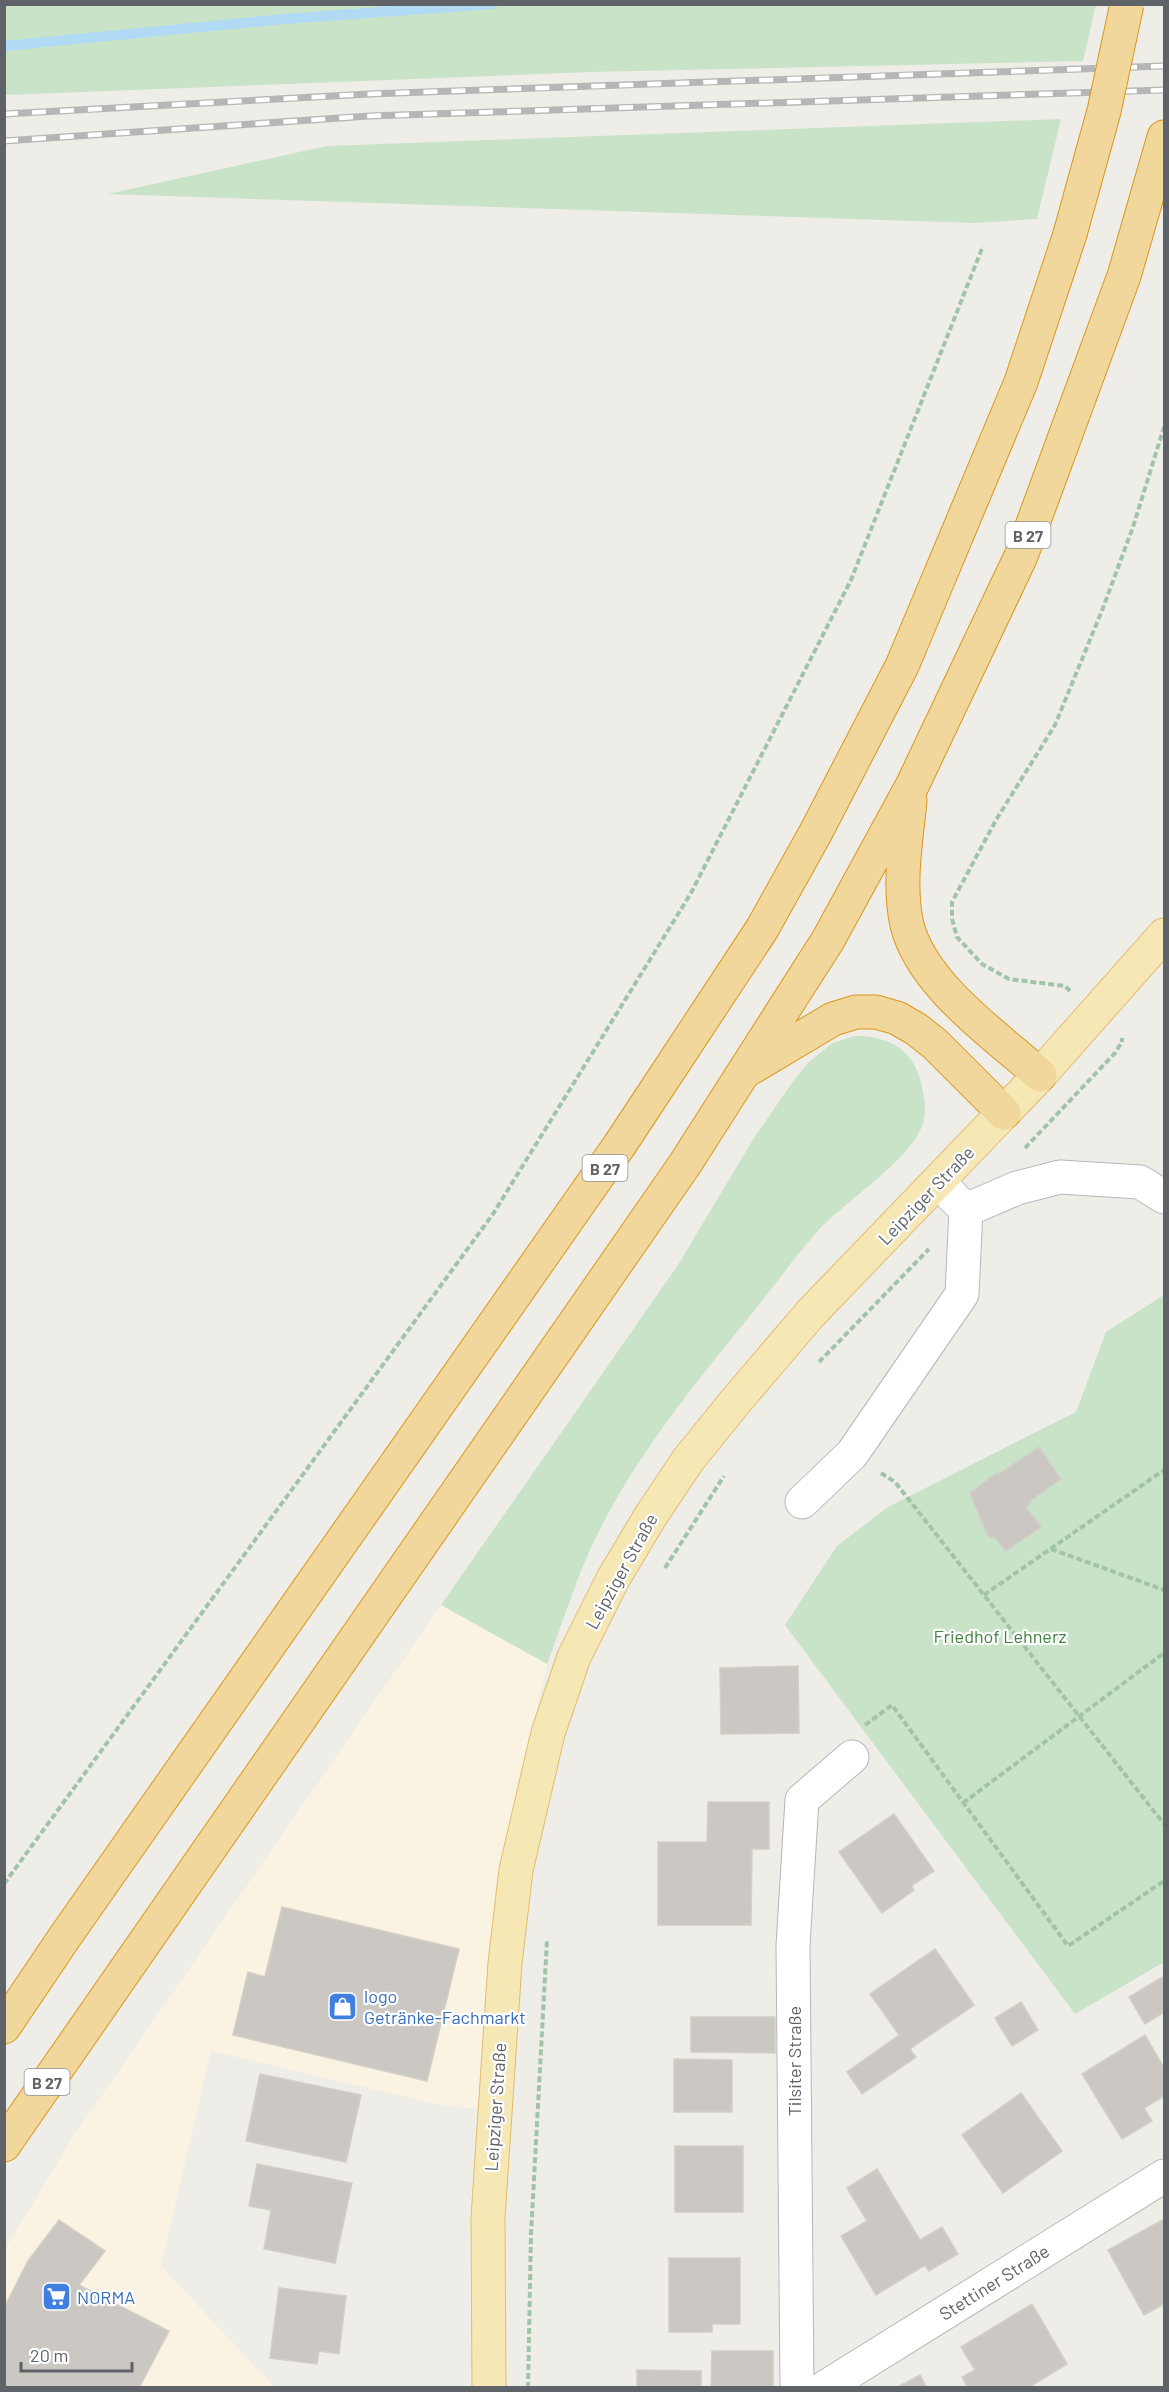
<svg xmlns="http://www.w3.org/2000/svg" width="1169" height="2392" viewBox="0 0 1169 2392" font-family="Barlow,sans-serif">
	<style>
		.commercial { fill: #faf3e1 }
		.green { fill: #c8e3c7 }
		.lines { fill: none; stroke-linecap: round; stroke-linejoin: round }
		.stream { stroke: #b1dbf5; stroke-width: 10 }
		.building { fill: #cbc8c4; stroke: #d3cec6; stroke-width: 1.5 }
		.minor-casing { stroke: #b4b7ba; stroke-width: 35 }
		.major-casing { stroke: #e1bc6e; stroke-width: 35 }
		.highway-casing { stroke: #db961b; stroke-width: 35 }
		.path { stroke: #a1c4a9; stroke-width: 4; stroke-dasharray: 6 3; stroke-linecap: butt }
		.minor { stroke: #fff; stroke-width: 33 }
		.major { stroke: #f6e8b5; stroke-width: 33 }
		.highway { stroke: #f1d79c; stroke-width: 33 }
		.rail-casing { stroke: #b5b6b6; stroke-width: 7 }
		.rail { stroke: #fff; stroke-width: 4.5; stroke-dasharray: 14; stroke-linecap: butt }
		.highway-bridge-casing { stroke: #db961b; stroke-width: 35; stroke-linecap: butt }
		.highway-bridge { stroke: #f1d79c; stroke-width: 33 }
		.labels { text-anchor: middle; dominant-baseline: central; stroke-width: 4.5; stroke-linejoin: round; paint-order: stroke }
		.shield { fill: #fff; stroke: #8f9194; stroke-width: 1.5 }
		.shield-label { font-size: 16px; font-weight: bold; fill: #5f6266 }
		.street-label { font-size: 18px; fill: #5f6266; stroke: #fff }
		.park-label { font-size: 18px; fill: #418341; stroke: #fff }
		.shop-label { font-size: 18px; fill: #366cbe; stroke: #fff; text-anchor: start }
	</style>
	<rect width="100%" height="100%" fill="#efede7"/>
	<path class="commercial" d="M441 1605 547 1664 498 1883 486 2001 479 2109 436 2104 211 2051 161 2266 274 2387H5L4 2251 73 2137Z"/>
	<path class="green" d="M4 5 5 4 1096 5 1083 61 591 72 5 95Z
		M1061 119 1037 219 975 223 108 194 327 146Z
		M854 1036C893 1036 917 1052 923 1092 925 1103 926 1112 923 1123 912 1160 843 1202 816 1233 794 1258 775 1285 754 1311 696 1382 637 1454 596 1537 576 1578 563 1622 547 1664L441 1605 678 1265 754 1138 796 1077 810 1061 831 1044Z
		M1164 1295V1962L1075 2014 785 1625 837 1546 888 1507 1076 1412 1106 1332Z"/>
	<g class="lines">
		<path class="stream" d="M4 46 284 19 493 4"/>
	</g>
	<path class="building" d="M1039 1447 1061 1479 1030 1501 1031 1503 1026 1507 1041 1527 1006 1551 994 1536 991 1539 987 1534 970 1493 995 1474H999Z
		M798 1666 799 1733 721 1734 720 1668Z
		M708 1802H769V1849H752L751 1925H658V1842H707Z
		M894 1814 934 1871 911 1886 914 1890 882 1913 839 1852Z
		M282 1907 459 1949 427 2081 233 2035 248 1972 265 1977Z
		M935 1949 974 2005 910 2049 916 2057 862 2094 847 2072 899 2035 870 1994Z
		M1164 1976V2012L1145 2024 1129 1997Z
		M1021 2002 1038 2030 1012 2046 995 2018Z
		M691 2017H775V2053L691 2052Z
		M1145 2035 1164 2068V2096L1144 2108 1152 2121 1122 2139 1082 2074Z
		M674 2059 732 2060V2112H674Z
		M260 2074 361 2095 346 2162 246 2141Z
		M1021 2093 1062 2151 1003 2193 962 2135Z
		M675 2146H743V2212H675Z
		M257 2164 352 2183 335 2263 264 2249 271 2210 249 2206Z
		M877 2169 920 2240 942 2227 958 2254 929 2271 925 2265 876 2295 841 2236 867 2221 847 2188Z
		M1164 2219V2304L1144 2315 1108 2250Z
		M59 2220 105 2251 79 2285 169 2331 139 2388H4V2308L28 2261Z
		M669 2258H740V2324H712V2332H669Z
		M279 2288 346 2296 339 2354 319 2351 317 2364 270 2358Z
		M1032 2304 1067 2364 1028 2388H968L962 2377 975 2370 961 2347Z
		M712 2351H773V2388H711Z
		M637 2370 701 2371V2388H637Z
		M920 2375 927 2388H896Z"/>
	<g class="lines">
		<defs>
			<path id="minor" d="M966 1210 1017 1188 1060 1177 1140 1182 1164 1197
				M802 1502 852 1454 962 1294 966 1210 938 1182
				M797 2388 793 1945 802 1800 852 1757
				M824 2388 1164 2176"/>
			<path id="major" d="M489 2388 488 2218 505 1963 516 1870 548 1733 574 1657 613 1579 650 1517 688 1460 735 1402 810 1314 1040 1075 1164 935"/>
			<path id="highway" d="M910 801C906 841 898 885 907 925 922 985 995 1035 1040 1075
				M749 1069 833 1019 856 1012H876L897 1018 916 1029 935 1044 1004 1113
				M4 2027 64 1938 619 1146 762 929 816 832 902 666 1021 382 1070 234
				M4 2145 685 1164 828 940 912 786 1021 556 1124 276 1164 137"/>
		</defs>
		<use href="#minor" class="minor-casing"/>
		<use href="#major" class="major-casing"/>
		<use href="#highway" class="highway-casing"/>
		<path class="path" d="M1070 991 1065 986 1009 979 982 964 957 937 952 919V902L996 820 1055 725 1103 608 1133 527 1164 427
			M1025 1148 1115 1053 1122 1042V1038
			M819 1362 929 1249
			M881 1473 895 1482 1164 1824
			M1051 1549 1164 1590
			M665 1568 724 1476
			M984 1595 1164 1470
			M865 1725 892 1705 1068 1946 1164 1881
			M963 1803 1164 1653
			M4 1884 493 1214 691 893 851 580 983 246
			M528 2388 531 2234 547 1940"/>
		<use href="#minor" class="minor"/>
		<use href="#major" class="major"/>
		<use href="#highway" class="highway"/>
		<defs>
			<path id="rail" d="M4 114 369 94 1164 66
				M4 141 369 116 1164 90"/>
		</defs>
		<use href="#rail" class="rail-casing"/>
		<use href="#rail" class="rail"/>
		<defs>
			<path id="highway-bridge" d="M1070 234 1104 111 1127 4"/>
		</defs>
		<use href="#highway-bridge" class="highway-bridge-casing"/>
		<use href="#highway-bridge" class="highway-bridge"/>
	</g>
	<defs>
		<symbol id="shop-square" viewBox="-11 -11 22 22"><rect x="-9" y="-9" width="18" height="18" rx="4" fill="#3f7fe0" stroke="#fff"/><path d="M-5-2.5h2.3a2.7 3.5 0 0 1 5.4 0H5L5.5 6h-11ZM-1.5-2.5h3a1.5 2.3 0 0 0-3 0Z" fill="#fff"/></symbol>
		<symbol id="supermarket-square" viewBox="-11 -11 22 22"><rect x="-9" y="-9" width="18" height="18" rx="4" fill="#3f7fe0" stroke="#fff"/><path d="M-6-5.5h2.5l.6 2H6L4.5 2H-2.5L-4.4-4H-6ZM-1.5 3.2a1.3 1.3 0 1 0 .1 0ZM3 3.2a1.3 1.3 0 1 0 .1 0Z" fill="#fff"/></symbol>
	</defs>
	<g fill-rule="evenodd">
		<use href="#shop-square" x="326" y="1990" width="33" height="33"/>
		<use href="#supermarket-square" x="40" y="2280" width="33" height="33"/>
	</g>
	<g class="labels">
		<g class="shield">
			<rect x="1005.5" y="522" width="45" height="26" rx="4.5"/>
			<rect x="582.5" y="1155" width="45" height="26" rx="4.5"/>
			<rect x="24.5" y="2069" width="45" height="26" rx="4.5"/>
		</g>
		<g class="shield-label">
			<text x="1028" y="535">B 27</text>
			<text x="605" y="1168">B 27</text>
			<text x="47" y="2082">B 27</text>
		</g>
		<g class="street-label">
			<text transform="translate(926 1195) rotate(-46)">Leipziger Straße</text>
			<text transform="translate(621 1571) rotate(-61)">Leipziger Straße</text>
			<text transform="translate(794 2061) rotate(-90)">Tilsiter Straße</text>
			<text transform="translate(495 2107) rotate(-86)">Leipziger Straße</text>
			<text transform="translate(994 2282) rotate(-32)">Stettiner Straße</text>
		</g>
		<g class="park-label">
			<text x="1000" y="1636">Friedhof Lehnerz</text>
		</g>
		<g class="shop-label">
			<text x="364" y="1996">logo<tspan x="364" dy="21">Getränke-Fachmarkt</tspan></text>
			<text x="77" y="2297">NORMA</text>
		</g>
	</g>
	<rect width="1169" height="2392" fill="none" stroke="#5f6266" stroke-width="12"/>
	<path d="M21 2362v9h111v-9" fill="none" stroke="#5f6266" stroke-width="3"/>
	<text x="30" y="2362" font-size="18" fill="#5f6266" stroke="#ffffff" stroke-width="4.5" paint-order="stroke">20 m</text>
</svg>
